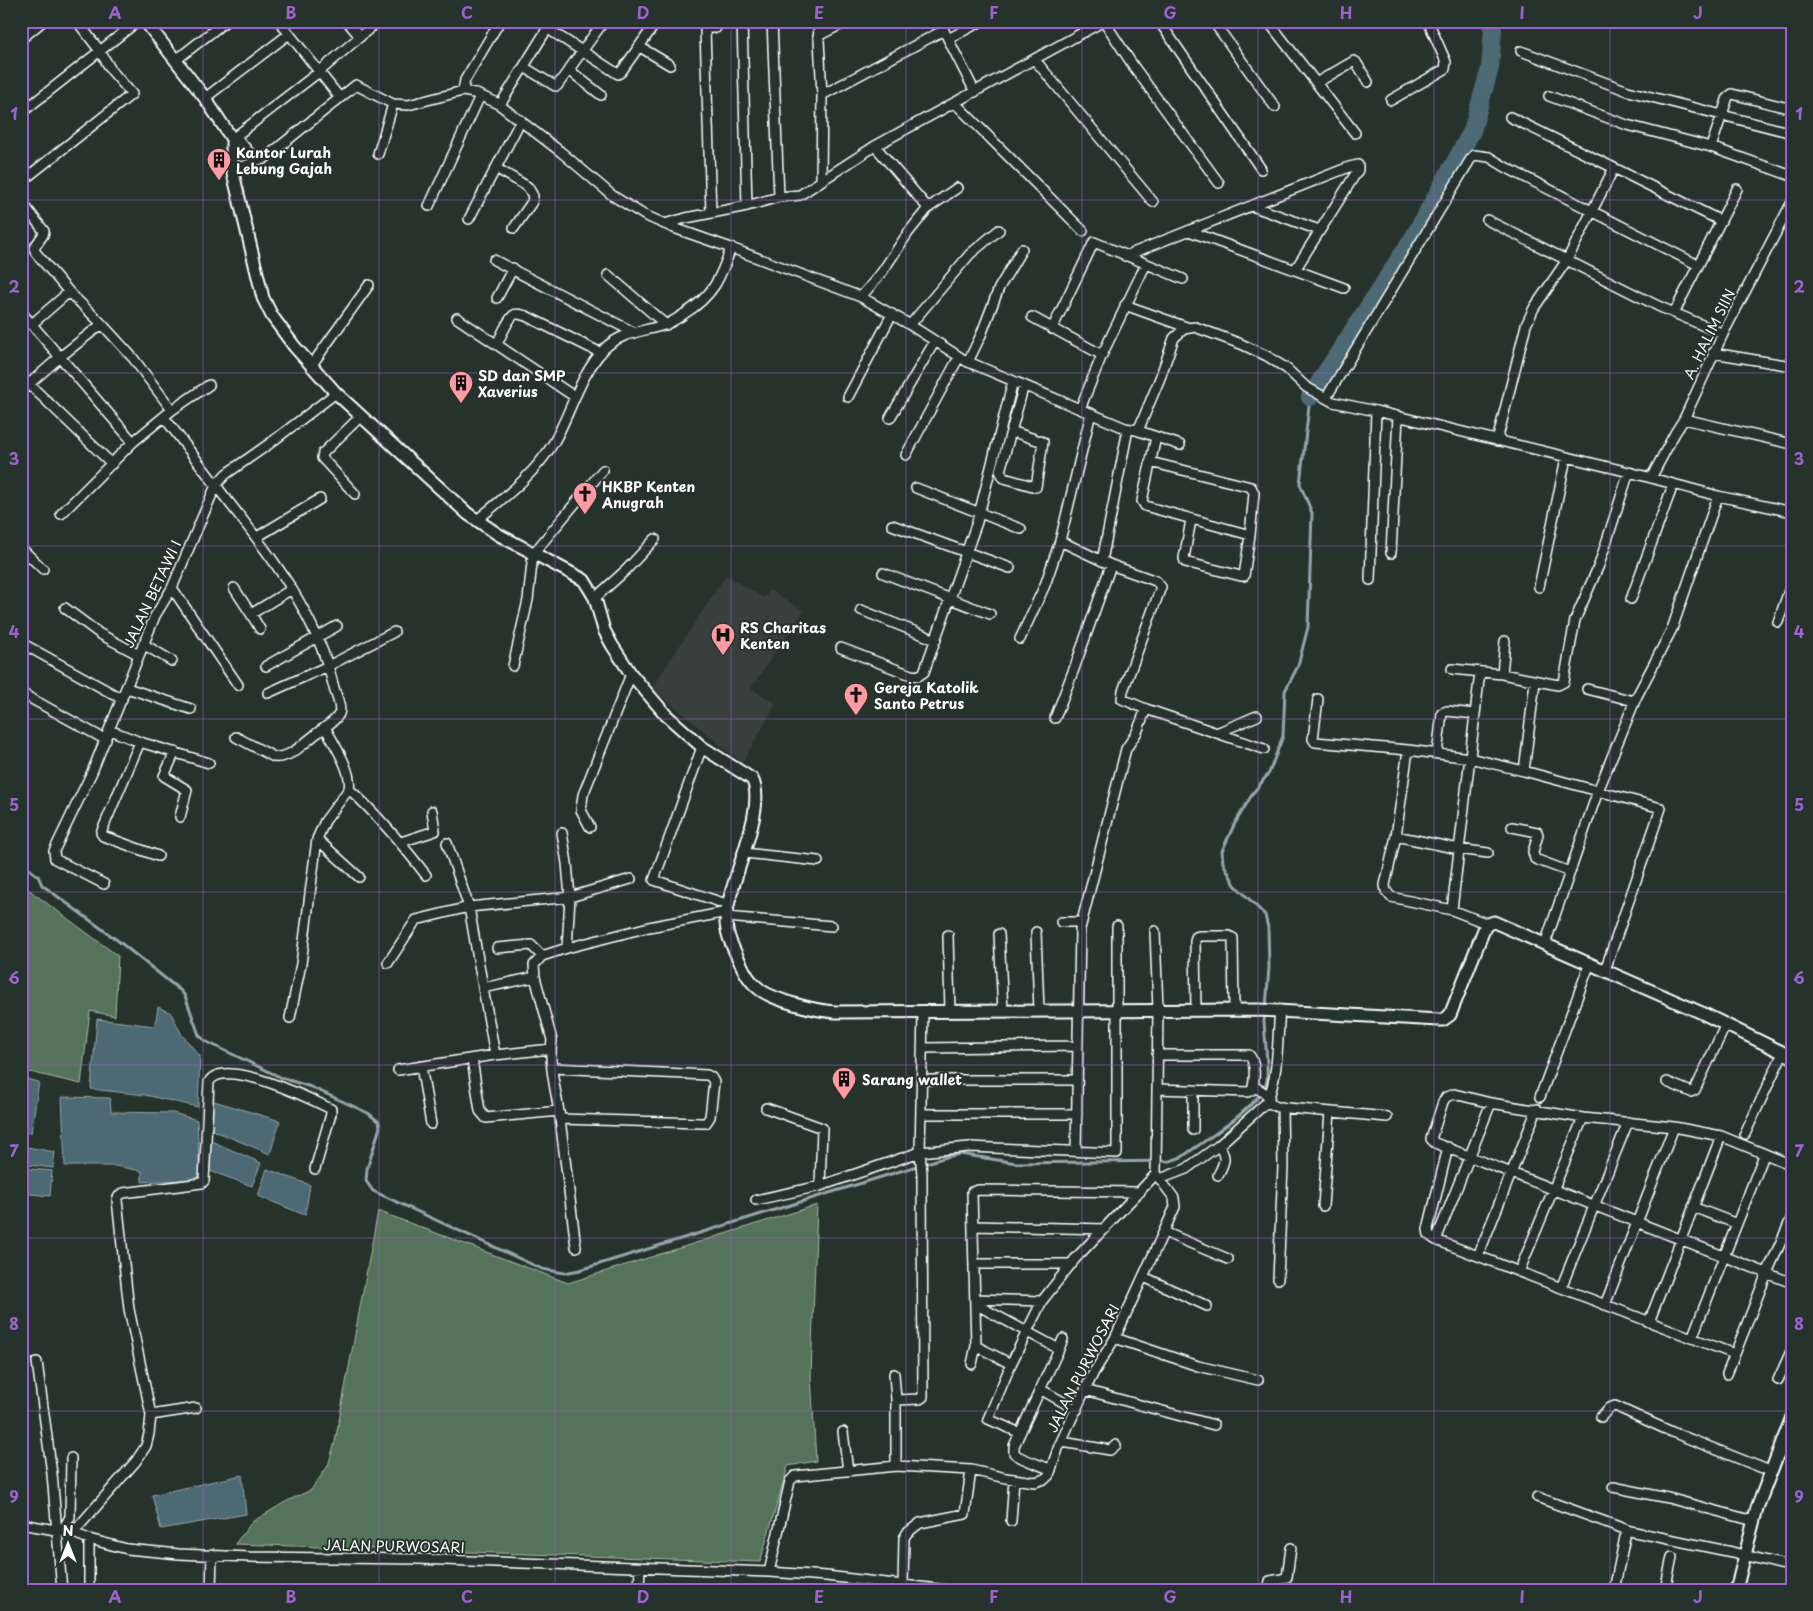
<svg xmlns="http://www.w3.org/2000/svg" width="1813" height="1611" viewBox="0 0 1813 1611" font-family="'Playpen Sans',sans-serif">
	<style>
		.built { fill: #373f3e }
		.green { fill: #54725a; stroke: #aab8ac }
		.water { fill: #4e6973; stroke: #95a5ab }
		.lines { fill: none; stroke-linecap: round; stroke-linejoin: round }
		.stream { stroke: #95a5ab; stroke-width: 3 }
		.river { stroke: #4e6973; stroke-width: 18 }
		.minor-casing { stroke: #fff; stroke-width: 12 }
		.tertiary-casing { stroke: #fff; stroke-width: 15 }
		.minor { stroke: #26332d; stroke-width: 9 }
		.tertiary { stroke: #26332d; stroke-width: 11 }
		.grid { fill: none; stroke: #9c61cf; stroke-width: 1; stroke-opacity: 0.55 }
		.labels { text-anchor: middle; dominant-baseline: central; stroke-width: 4; stroke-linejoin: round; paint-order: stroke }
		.poi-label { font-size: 14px; font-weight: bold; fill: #fff; stroke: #26332d; text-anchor: start }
		.street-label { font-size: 14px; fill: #fff; stroke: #26332d }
		.neatline { fill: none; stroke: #9c61cf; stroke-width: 2 }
		.grid-label { font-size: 16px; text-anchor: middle; font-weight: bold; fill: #9c61cf }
	</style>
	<rect width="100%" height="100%" fill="#26332d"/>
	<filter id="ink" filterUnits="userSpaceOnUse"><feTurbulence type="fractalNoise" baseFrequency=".02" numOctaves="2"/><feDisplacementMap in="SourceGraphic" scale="10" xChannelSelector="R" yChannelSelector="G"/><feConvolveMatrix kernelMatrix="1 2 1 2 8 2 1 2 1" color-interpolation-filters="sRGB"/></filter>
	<g filter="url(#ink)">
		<path class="built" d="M726 575 764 598 770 590 804 611 751 688 776 704 742 763 652 688Z"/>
		<path class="green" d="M21 884 118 956 115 1016 90 1011 81 1084 21 1070Z
			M817 1205 811 1375 816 1461 788 1466 760 1562 235 1544 252 1522 287 1501 311 1490 328 1466 335 1442 378 1211 568 1283Z"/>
		<path class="water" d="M158 1007 171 1013 182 1035 200 1056 198 1107 145 1095 91 1089 97 1019 155 1026Z
			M21 1078 39 1082 31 1133 21 1132Z
			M62 1097 110 1098 111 1112 173 1113 197 1120 200 1179 142 1182V1171L115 1166H65Z
			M211 1100 280 1121 270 1154 210 1129Z
			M207 1139 261 1163 252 1186 210 1171Z
			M21 1146 55 1152 53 1168 21 1164Z
			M21 1168 52 1171 50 1196 21 1193Z
			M267 1169 310 1185 305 1215 258 1196Z
			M242 1475 246 1514 161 1529 152 1495Z"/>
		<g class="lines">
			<path class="stream" d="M21 863 38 876 42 885 117 940 181 991 185 996 199 1035 205 1041 282 1078 311 1087 368 1113 379 1122 380 1127 367 1169 366 1181 373 1191 542 1269 564 1273 580 1270 946 1157 960 1154 1016 1163 1170 1161 1182 1157C1201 1143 1265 1103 1267 1080 1268 1061 1265 1040 1264 1021L1265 1014
				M1266 1008 1269 967 1268 928 1265 915 1235 885 1223 863 1222 851 1234 825 1253 793 1269 773 1283 736 1285 691 1298 666 1308 627 1312 513 1300 484 1310 397"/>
			<path class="river" d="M1310 397 1413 238 1472 131 1490 68 1493 29 1489 21"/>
			<defs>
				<path id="minor" d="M279 21 340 98
					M347 21 360 37
					M742 21 747 206
					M772 21 779 197
					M939 21 975 92
					M1080 21 1085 32
					M1104 21 1134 67 1219 183
					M1159 21 1261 169
					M1213 21 1275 107
					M1268 21 1355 133
					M548 29 618 74 621 72 655 24
					M818 36 848 21
					M21 39 43 21
					M948 39 982 21
					M640 47 670 65
					M1521 51 1628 91 1792 133
					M176 60 226 21
					M1035 60 1153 202
					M524 67 555 86H557L604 21
					M569 70 601 95
					M1316 83 1354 61 1356 62 1368 82
					M463 91 465 80 500 21
					M822 95 944 30
					M1549 96 1627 125 1711 147 1792 176
					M205 98 289 34
					M1391 100 1445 69 1446 62 1428 21
					M955 103 1083 231
					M500 105 552 21
					M21 113 138 21
					M1510 117 1614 168
					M236 137 254 158 257 160 264 159 356 85 393 104 408 105 463 91 474 93 497 103 561 152 613 196 644 215 674 228 731 248 861 297 907 323 966 361 1125 428 1136 430 1140 426 1160 378 1174 338 1184 329 1195 327 1241 344 1267 356 1287 369 1306 387 1333 402 1376 411 1629 472 1718 496 1792 512
					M232 139 319 72 378 21
					M875 146 928 208
					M1711 147 1728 97 1732 94 1792 109
					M378 154 393 104
					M496 168 528 187 533 196 532 202 514 228
					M232 169 245 166 257 160
					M821 181 875 146 1104 21
					M21 182 132 94 111 70 100 51 77 21
					M21 201 44 231 43 235 34 248 36 253 69 292 102 324 133 358 172 410
					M429 206 480 96
					M1252 206 1319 230
					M711 213 705 30 708 28H716
					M469 219 521 120
					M1487 220 1658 306 1723 334
					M664 224 686 218 747 206 779 197 800 195 821 181 822 95 818 21
					M1189 231 1344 288
					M1125 256 1349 167 1358 165V170L1295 270
					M494 260 633 332
					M608 275 666 325
					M861 297 882 272 908 233 928 208 957 188
					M497 298 513 268
					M1125 305 1189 328
					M21 312 60 357 102 324
					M1674 313 1737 189
					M1032 317 1102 355 1080 409
					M457 318 575 397
					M32 324 69 292
					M910 325 970 254 999 230
					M1052 329 1094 242 1183 279
					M497 344C500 338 508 319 514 315 517 313 522 315 526 316L601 353
					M1713 353 1792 366
					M1102 355 1146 264
					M968 362 981 335 999 288 1022 249
					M311 366 369 285
					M29 384 112 464
					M21 391 60 357 133 442
					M848 397 892 314
					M1326 398 1470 160 1474 155 1489 157 1507 168 1698 265
					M164 417C184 443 204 470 224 496 270 554 317 614 334 688 336 695 342 707 339 714 335 722 322 729 316 734 304 743 290 759 274 757L236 737
					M890 418 935 341
					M1684 419 1792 444
					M1136 430 1180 445
					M1011 431 1043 442 1036 487 1004 478 1000 471 1024 385
					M1156 437 1142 501 1145 506 1250 535
					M1497 441 1526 325 1534 308 1567 260 1614 168 1721 221
					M906 455 959 357
					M1150 462 1251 487 1254 493 1250 535 1244 576H1241L1185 562 1184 558 1191 520
					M1651 478 1675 433 1684 419 1723 334 1792 202
					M916 488 1021 529
					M355 494 322 458 323 453 361 416
					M61 514 133 442 172 410 209 385
					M477 520C505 497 535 474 554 442 571 412 580 374 605 348 622 332 642 332 664 325 671 323 678 318 684 314 713 296 720 279 731 248
					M892 525 1010 568
					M257 537 320 499
					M21 548 43 569
					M1391 553 1398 416
					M1102 561 1128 429
					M1111 565 1156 581 1161 587 1123 691 1122 699 1146 709 1264 749
					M883 573 990 614
					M1370 580 1376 411
					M1539 587 1566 458
					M172 588 238 685
					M234 588 251 614 292 589
					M595 598 626 570 655 539
					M1631 599 1673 485
					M65 608 100 634 139 655
					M861 610 936 640
					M251 614 260 629
					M1778 622 1792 582
					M1020 639 1045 585 1060 541 1091 413
					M1505 641 1502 674 1558 685 1564 682 1575 620 1599 565 1629 472
					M143 644 172 661
					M21 646 25 645 122 699
					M841 648 911 675 918 676 924 672 977 522 1013 381
					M266 666 337 626
					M513 666 528 600 533 554 603 470
					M1452 669 1502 674
					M127 688 191 709
					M1587 689 1634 701
					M21 693 106 740
					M268 693 328 666 394 632
					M1318 699 1313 739 1315 742 1408 750 1470 758 1524 771 1535 682
					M1055 718 1074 669 1111 565 1060 541
					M110 730 140 742 209 763
					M1219 732 1257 716
					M140 742 101 833 103 836 158 856
					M702 747 654 880 729 905
					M1408 750 1396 836 1385 885 1386 891 1391 897 1452 910 1488 924
					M175 752 164 776 187 790 180 817
					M1437 754 1442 713 1447 711 1475 714
					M1524 771 1661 808 1605 970
					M349 789C378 815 402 844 426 875
					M590 827 581 810 583 795 631 674
					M1512 827 1537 832 1538 835 1533 852 1535 859 1570 872
					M562 833 567 863 570 897 469 907 483 988 535 977 534 965 542 956 567 948
					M1396 836 1459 849 1488 853
					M317 839 359 877
					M401 842 435 831 432 811
					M744 853 818 861
					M631 879 570 897 567 948 649 927 727 912
					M104 884 55 859 54 851 92 772 155 616 172 588 216 485 226 474 269 444 336 393
					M1452 910 1480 672
					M726 917 832 926
					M1061 922H1081
					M1036 932 1039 1011
					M999 934 1003 1011
					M948 935 950 1011
					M1545 944 1598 791 1636 698 1672 629 1718 496
					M497 948 531 945 542 956
					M388 963 416 920 469 907 447 843
					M535 977 552 1040C548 1066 557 1093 560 1119L701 1123H706L710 1117 714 1082 711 1077 707 1075 552 1068
					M483 988 495 1055
					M1196 1010 1195 941 1196 937 1199 936H1229L1233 938 1234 1010
					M290 1018 301 964 317 839 325 821 349 789C353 771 333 743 325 727
					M923 1048 1077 1046
					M472 1059 480 1111 486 1118 559 1111
					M421 1066 431 1124
					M398 1070 495 1055 551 1049
					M922 1080H1077
					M1667 1082 1691 1092 1695 1090 1726 1024
					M1253 1086 1265 1093 1269 1097
					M1157 1089 1248 1092 1252 1090C1255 1081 1256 1062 1249 1055H1157
					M1193 1090V1130
					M1540 1097 1590 963
					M1267 1102 1277 1107 1387 1117
					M766 1108 822 1128 820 1186
					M922 1114H1077
					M560 1119 576 1247
					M1745 1134 1783 1053
					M1448 1147 1428 1229 1429 1235 1436 1240 1734 1354
					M1076 1151 1080 929 1126 749 1137 732 1146 709
					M1792 1165 1721 1136 1674 1127 1583 1118 1491 1103 1454 1094 1446 1097 1443 1102 1431 1139 1435 1143 1792 1283
					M1218 1175C1224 1164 1228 1156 1218 1146L1267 1102C1279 1074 1277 1041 1280 1010
					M1160 1179 1186 1169 1218 1146
					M756 1200 820 1186 920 1152 969 1147 1117 1153V926
					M1323 1206 1330 1112
					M1693 1207 1737 1224
					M974 1226 1105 1229
					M1164 1232 1228 1259
					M1436 1240 1491 1103
					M1478 1256 1537 1109
					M974 1264H1072
					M1519 1272 1583 1118
					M1144 1277 1207 1306
					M1278 1279 1283 1166 1282 1107
					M1561 1288 1628 1122
					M975 1299 1042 1301
					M975 1304 1059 1349 1014 1446V1453C1019 1459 1042 1465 1051 1470
					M1605 1305 1674 1127
					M1649 1322 1721 1136
					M1115 1338 1198 1366 1258 1380
					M1692 1338 1764 1155
					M1059 1349 1063 1339
					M37 1362 52 1474 62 1590
					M972 1364 976 1346
					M1011 1364 976 1346 972 1192 978 1190 1140 1192
					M894 1374 896 1400
					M1727 1374 1767 1273 1792 1217
					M1778 1380 1792 1349
					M1040 1389 1077 1410
					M1085 1390 1214 1425
					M151 1415 196 1408
					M1601 1417 1609 1408 1615 1406 1672 1432 1770 1471
					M843 1432 848 1471
					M1020 1433 988 1419 1011 1364 1042 1301 1075 1259 1156 1174
					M1062 1442 1110 1450 1116 1445
					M1778 1450 1792 1455
					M896 1466V1400L920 1399 923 1397 922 1174 920 1152 923 1012
					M1613 1487 1668 1498 1754 1521
					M1537 1497 1630 1531 1732 1552 1792 1567
					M1011 1521 1014 1479
					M21 1524 73 1533 89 1539 127 1549 179 1554 249 1557 417 1559 769 1572 826 1576 946 1590
					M62 1531 70 1517 71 1458
					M73 1533 136 1461 146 1446 149 1434 151 1415 129 1309 117 1200 119 1196 123 1193 202 1183 204 1181 209 1082C223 1056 311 1099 331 1109V1114L315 1169
					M769 1572 790 1481 795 1476 896 1466 971 1470 1006 1478 1035 1482 1045 1479 1049 1475 1059 1446 1085 1390 1094 1372 1115 1338 1175 1207 1174 1198 1156 1174 1158 1010 1155 931
					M903 1586 904 1538 907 1533 920 1523 965 1514 971 1470
					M89 1590V1539
					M211 1590 212 1554
					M639 1590 640 1568
					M1268 1590 1270 1581 1282 1579 1287 1577 1291 1548
					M1614 1590 1625 1537
					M1665 1590 1672 1557"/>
				<path id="tertiary" d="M145 21 205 98 232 139V169L263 298 272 316 294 346 336 393 468 514 499 535 584 580 595 598 604 630 612 645 631 674 666 715 702 747 752 779C769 809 725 888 726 923 727 937 734 950 740 962 744 971 749 981 757 987 770 1000 817 1011 836 1012L1259 1010 1439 1020H1443L1450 1015 1485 927 1488 924 1494 922 1702 1013 1792 1057
					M1736 1590 1757 1508 1792 1417"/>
			</defs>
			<use href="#minor" class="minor-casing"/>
			<use href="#tertiary" class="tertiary-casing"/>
			<use href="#minor" class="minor"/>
			<use href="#tertiary" class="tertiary"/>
		</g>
	</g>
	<path class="grid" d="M203 21V1590M379 21V1590M555 21V1590M731 21V1590M906 21V1590M1082 21V1590M1258 21V1590M1434 21V1590M1610 21V1590M21 200H1792M21 373H1792M21 546H1792M21 719H1792M21 892H1792M21 1065H1792M21 1238H1792M21 1411H1792"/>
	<defs>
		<symbol id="building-pin" viewBox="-11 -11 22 30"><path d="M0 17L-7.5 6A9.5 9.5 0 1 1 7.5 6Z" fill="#ff9aa2" stroke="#26332d"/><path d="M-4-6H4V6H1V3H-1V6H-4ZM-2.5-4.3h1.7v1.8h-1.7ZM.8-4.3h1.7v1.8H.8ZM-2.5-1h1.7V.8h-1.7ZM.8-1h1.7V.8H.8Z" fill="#111"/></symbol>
		<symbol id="church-pin" viewBox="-11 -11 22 30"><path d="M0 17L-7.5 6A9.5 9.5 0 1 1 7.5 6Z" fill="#ff9aa2" stroke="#26332d"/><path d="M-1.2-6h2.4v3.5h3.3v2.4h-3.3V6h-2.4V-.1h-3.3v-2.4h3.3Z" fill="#111"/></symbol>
		<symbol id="hospital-pin" viewBox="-11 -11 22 30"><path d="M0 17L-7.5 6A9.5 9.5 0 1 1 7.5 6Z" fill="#ff9aa2" stroke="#26332d"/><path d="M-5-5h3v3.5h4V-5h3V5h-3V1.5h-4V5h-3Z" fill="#111"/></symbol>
	</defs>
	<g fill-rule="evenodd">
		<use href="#building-pin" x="205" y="146" width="28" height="38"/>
		<use href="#building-pin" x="447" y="369" width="28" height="38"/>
		<use href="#church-pin" x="571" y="480" width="28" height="38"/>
		<use href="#hospital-pin" x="709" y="621" width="28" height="38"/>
		<use href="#church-pin" x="842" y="681" width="28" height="38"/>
		<use href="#building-pin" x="830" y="1065" width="28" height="38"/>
	</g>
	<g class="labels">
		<g class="poi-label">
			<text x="236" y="152">Kantor Lurah<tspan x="236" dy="16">Lebung Gajah</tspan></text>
			<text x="478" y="375">SD dan SMP<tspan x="478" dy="16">Xaverius</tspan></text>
			<text x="602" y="486">HKBP Kenten<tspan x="602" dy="16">Anugrah</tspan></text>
			<text x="740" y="627">RS Charitas<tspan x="740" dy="16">Kenten</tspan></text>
			<text x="874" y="687">Gereja Katolik<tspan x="874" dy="16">Santo Petrus</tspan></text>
			<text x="862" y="1079">Sarang wallet</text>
		</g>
		<g class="street-label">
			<text transform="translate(1709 334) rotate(-64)">A. HALIM SIIN</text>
			<text transform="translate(152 594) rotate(-65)">JALAN BETAWI I</text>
			<text transform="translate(1083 1368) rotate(-63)">JALAN PURWOSARI</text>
			<text transform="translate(394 1546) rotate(1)">JALAN PURWOSARI</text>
		</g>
	</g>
	<rect width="1813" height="1611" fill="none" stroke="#26332d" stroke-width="55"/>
	<g transform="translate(68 1544)" stroke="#26332d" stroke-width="4" paint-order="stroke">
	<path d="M0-4L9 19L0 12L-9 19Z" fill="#ffffff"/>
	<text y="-8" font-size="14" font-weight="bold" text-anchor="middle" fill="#ffffff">N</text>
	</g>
	<rect x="28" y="28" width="1758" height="1556" class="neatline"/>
	<g class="grid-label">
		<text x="115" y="19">A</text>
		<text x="291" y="19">B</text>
		<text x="467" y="19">C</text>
		<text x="643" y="19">D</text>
		<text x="819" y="19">E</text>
		<text x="994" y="19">F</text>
		<text x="1170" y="19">G</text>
		<text x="1346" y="19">H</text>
		<text x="1522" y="19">I</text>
		<text x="1698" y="19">J</text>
		<text x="14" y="120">1</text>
		<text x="1799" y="120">1</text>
		<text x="14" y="293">2</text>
		<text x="1799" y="293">2</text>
		<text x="14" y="465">3</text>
		<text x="1799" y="465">3</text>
		<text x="14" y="638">4</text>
		<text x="1799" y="638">4</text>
		<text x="14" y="811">5</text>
		<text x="1799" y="811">5</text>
		<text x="14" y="984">6</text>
		<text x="1799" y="984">6</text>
		<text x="14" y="1157">7</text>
		<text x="1799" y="1157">7</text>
		<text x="14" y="1330">8</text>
		<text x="1799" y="1330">8</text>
		<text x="14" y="1503">9</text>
		<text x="1799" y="1503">9</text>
		<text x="115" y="1603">A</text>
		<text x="291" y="1603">B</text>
		<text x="467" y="1603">C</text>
		<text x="643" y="1603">D</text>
		<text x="819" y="1603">E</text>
		<text x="994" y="1603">F</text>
		<text x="1170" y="1603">G</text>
		<text x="1346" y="1603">H</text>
		<text x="1522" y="1603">I</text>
		<text x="1698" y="1603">J</text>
	</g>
</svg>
